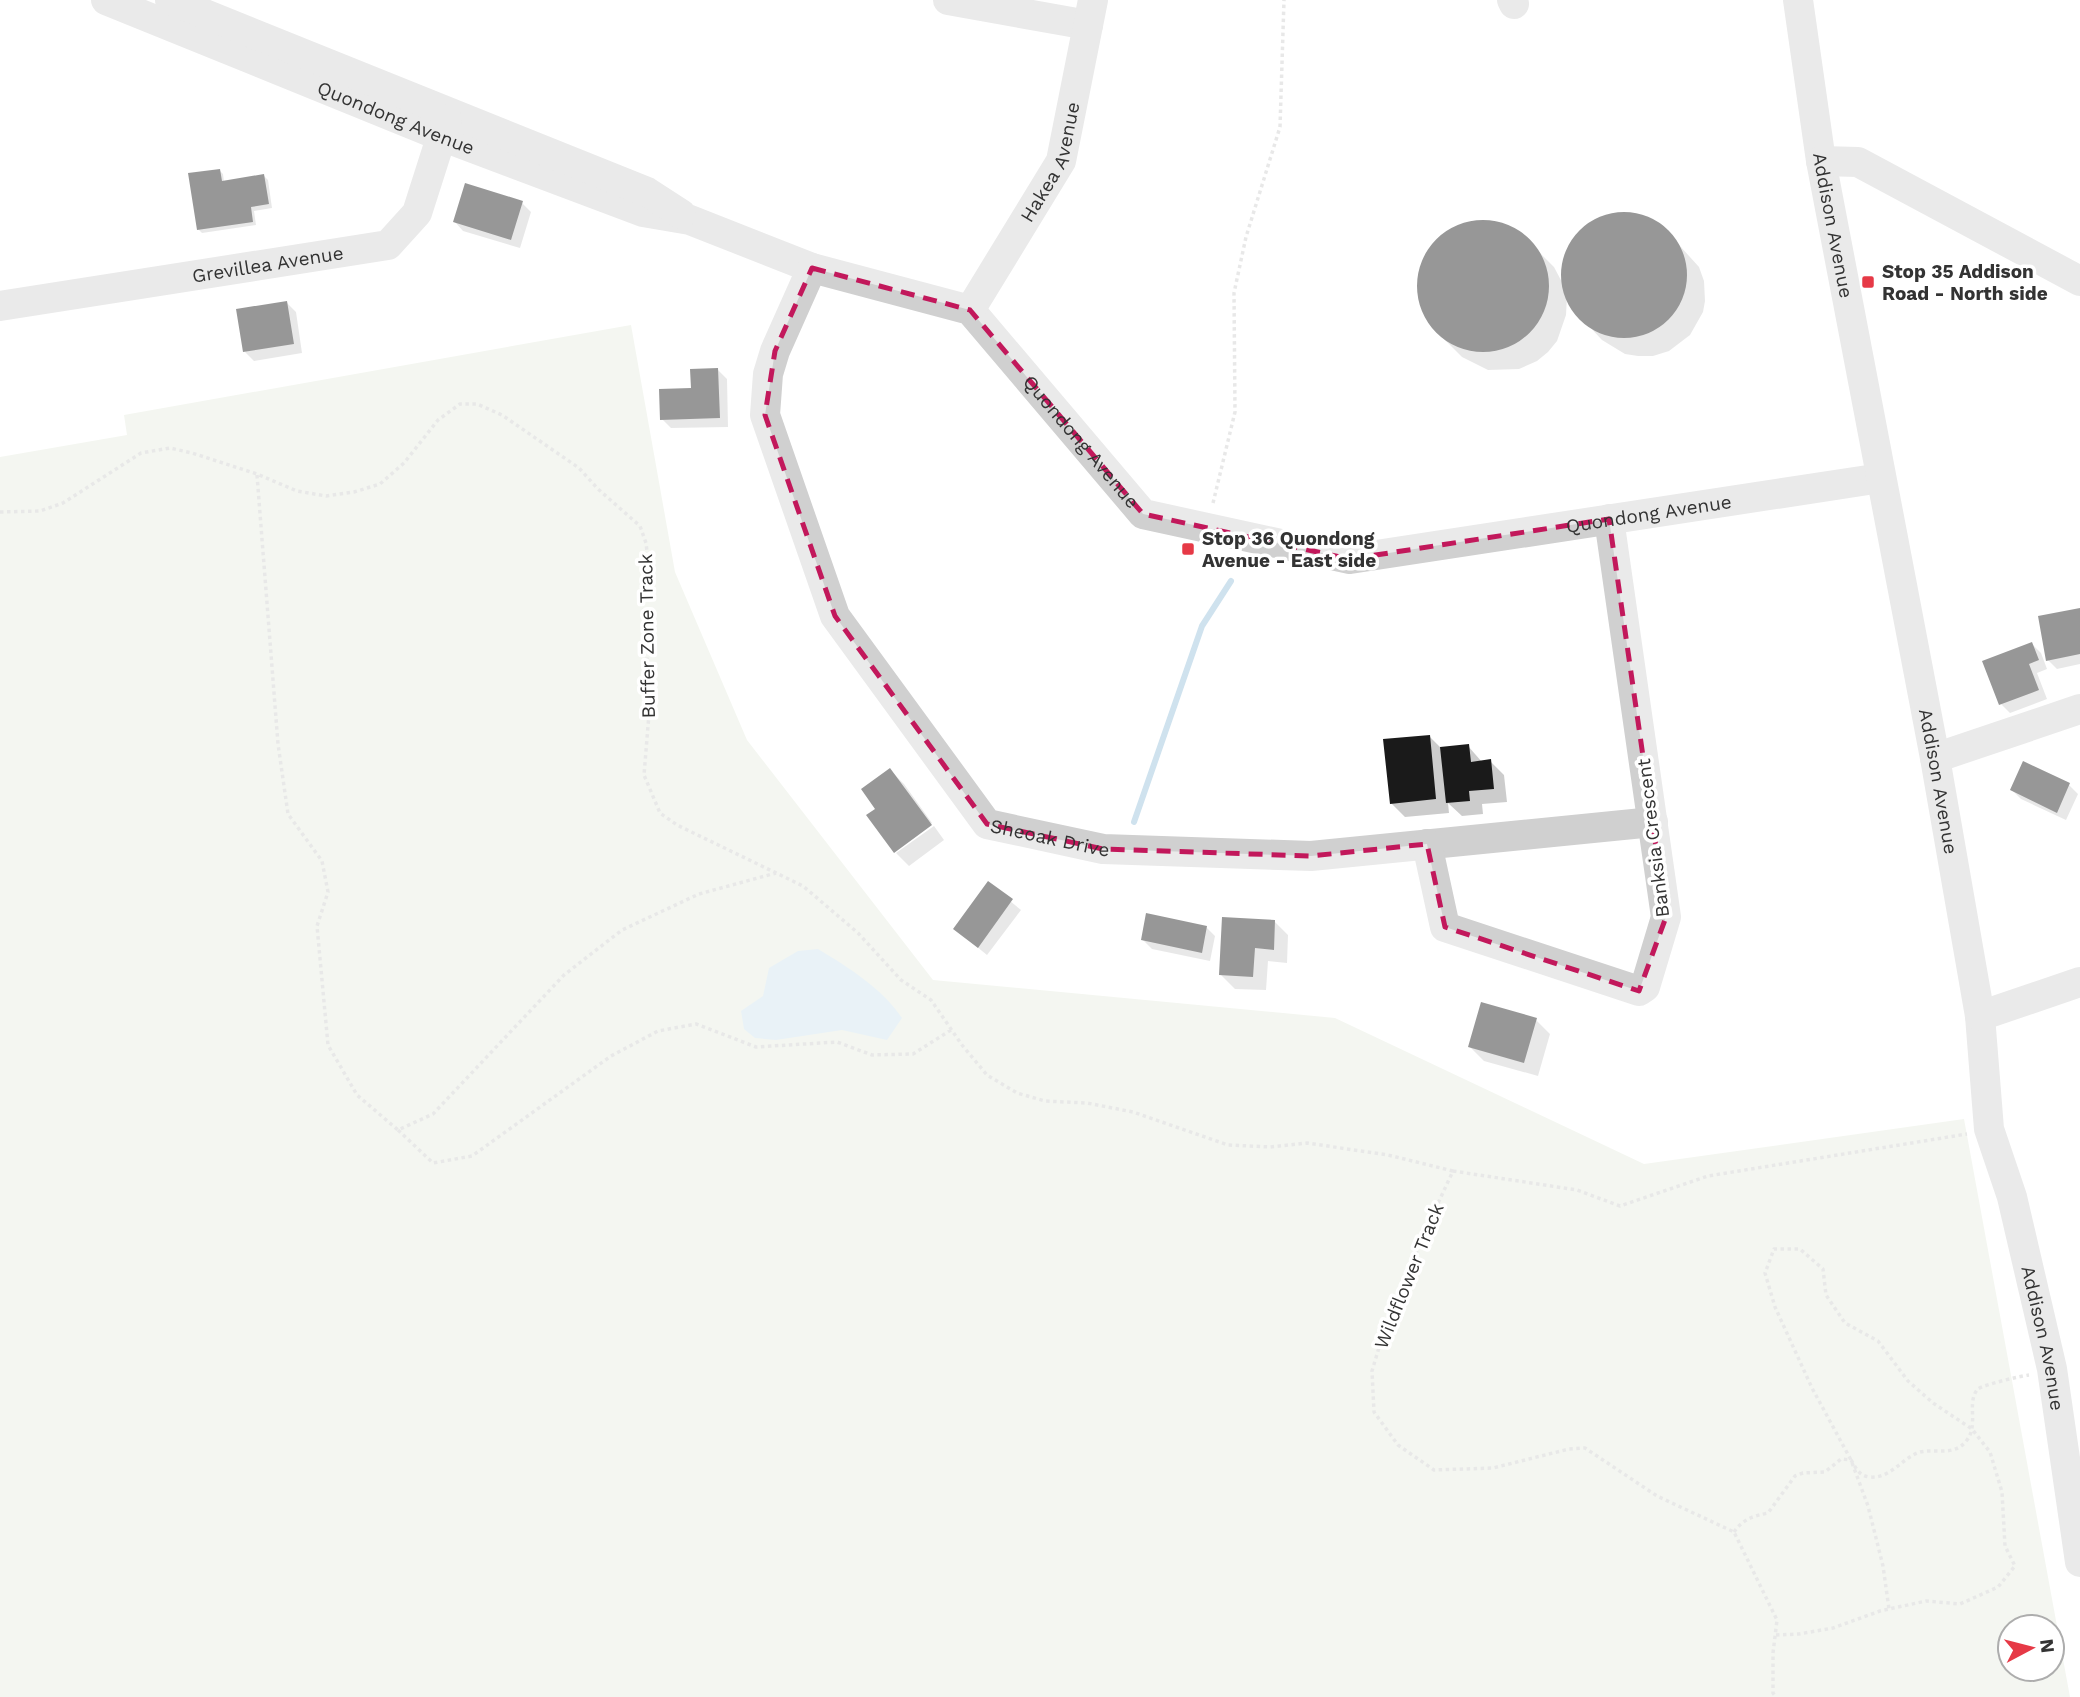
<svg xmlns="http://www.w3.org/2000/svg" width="2080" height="1697" viewBox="0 0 2080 1697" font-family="'Work Sans',sans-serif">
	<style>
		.green { fill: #e6ecdf; fill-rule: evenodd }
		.water { fill: #cfe2ee }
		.shadow { fill: #0003 }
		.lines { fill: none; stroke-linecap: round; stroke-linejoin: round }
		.stream { stroke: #cfe2ee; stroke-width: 6 }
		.building { fill: #1a1a1a }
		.path { stroke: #cdcdcd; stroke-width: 3.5; stroke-dasharray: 3.5 3.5; stroke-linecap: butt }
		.minor { stroke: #d0d0d0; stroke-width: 30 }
		.marked { fill: none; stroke: #c2185b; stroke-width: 5; stroke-dasharray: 14 9; stroke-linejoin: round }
		.poi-dot { fill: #e63946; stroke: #fff; stroke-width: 2.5 }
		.labels { text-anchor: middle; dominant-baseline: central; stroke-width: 7; stroke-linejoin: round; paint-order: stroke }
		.street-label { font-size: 19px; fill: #333; stroke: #fff }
		.poi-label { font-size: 19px; font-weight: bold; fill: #333; stroke: #fff; text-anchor: start }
	</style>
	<rect width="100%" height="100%" fill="#fff"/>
	<path class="green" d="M631 325 675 572 747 740 933 980 1335 1018 1644 1164 1964 1119 2070 1697H0V457L127 435 124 415ZM2010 1627H2052V1669H2010Z"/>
	<path class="water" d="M818 949C848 967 883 989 902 1018L887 1040 842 1030 776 1040 755 1038 744 1029 741 1011 763 996 769 968 798 951Z"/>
	<path class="shadow" d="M219 170 223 174 224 182 264 176 268 180 272 208 254 211 256 225 202 233 198 229Z
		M522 203 531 212 520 248 463 231 455 222Z
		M1615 214H1636L1662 226 1699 267 1704 281 1705 301 1703 312 1690 335 1669 351 1653 356H1638L1625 354 1602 340 1571 307 1567 296 1566 315 1557 341 1548 352 1537 361 1519 369 1488 370 1462 357 1430 325 1422 310 1418 282 1424 259 1441 237 1454 228 1468 223 1492 222 1509 227 1523 236 1554 267 1564 286 1565 258 1575 237 1597 219Z
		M287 303 296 312 302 353 254 361 245 352Z
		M718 370 727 379 728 427 671 428 662 419Z
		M2080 610V664L2057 669 2048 660Z
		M2032 644 2041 653 2047 669 2037 673 2047 699 2010 713 2001 704Z
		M1429 736 1441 748 1468 746 1482 762 1490 761 1504 775 1507 802 1482 804 1483 814 1462 816 1448 803 1449 813 1405 817 1391 803Z
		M890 770 904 784 932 823 895 850 878 809Z
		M2069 785 2078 794 2066 820 2021 799 2012 790Z
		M934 826 944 840 909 866 896 853Z
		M988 883 1021 910 987 955 955 929Z
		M1274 921 1288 935 1287 963 1268 961 1266 990 1235 989 1221 975Z
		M1206 927 1215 936 1210 961 1152 949 1143 940Z
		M1536 1020 1550 1034 1538 1076 1484 1061 1470 1047Z"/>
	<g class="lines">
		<path class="stream" d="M1134 822 1202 626 1231 581"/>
	</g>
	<path class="building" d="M220 169 222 181 264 174 269 204 251 207 253 222 197 230 188 173Z
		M465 183 523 201 511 240 453 222Z
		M1561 275a63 63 0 1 1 126 0a63 63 0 1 1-126 0Z
		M1417 286a66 66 0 1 1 132 0a66 66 0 1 1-132 0Z
		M287 301 294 344 243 352 236 309Z
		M718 368 720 418 660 420 659 389 691 388 690 369Z
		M2080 608V654L2046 661 2038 616Z
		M2032 642 2039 660 2029 664 2039 690 1999 705 1982 661Z
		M1430 735 1436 799 1390 804 1383 739Z
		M1469 744 1471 762 1491 759 1494 789 1469 791 1470 801 1446 803 1440 747Z
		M2023 761 2070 783 2057 813 2010 790Z
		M890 768 932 825 894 853 866 815 875 809 861 789Z
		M988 881 1013 899 978 948 953 929Z
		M1146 913 1207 926 1202 953 1141 940Z
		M1222 917 1275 920 1274 950 1255 948 1253 977 1219 975Z
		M1481 1002 1537 1018 1524 1063 1468 1047Z"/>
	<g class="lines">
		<path class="path" d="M257 475 278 744 288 814 322 861 328 892 317 926 328 1045 357 1095 398 1130 433 1114 564 975 622 930 699 894 776 873
			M1213 503 1235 412 1234 293 1246 237 1280 127 1284 0
			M0 512 40 511 63 503 141 453 170 448 192 453 257 474 297 491 326 496 354 492 380 484 404 463 438 420 460 404H477L502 415 579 468 598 489 640 526 646 543 649 568 643 600 650 702 644 775 660 813 677 825 803 886 858 933 901 980 931 1000 962 1045 987 1075 1017 1093 1045 1101 1087 1103 1133 1112 1228 1145 1270 1147 1307 1143 1388 1155 1453 1171 1420 1242 1402 1294 1383 1334 1372 1371 1374 1412 1398 1445 1434 1470 1493 1468 1569 1449 1585 1448 1657 1496 1734 1532 1777 1620 1773 1653V1693L1776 1697
			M398 1130 433 1163 472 1156 611 1056 658 1031 696 1024 756 1047 837 1042 872 1055 913 1054 951 1030
			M1453 1171 1577 1190 1620 1206 1708 1176 1967 1134
			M1734 1532C1743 1519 1753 1516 1768 1513L1795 1476 1803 1473 1825 1472 1841 1459 1851 1460C1856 1468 1859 1476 1870 1477 1889 1479 1901 1460 1917 1453 1933 1447 1954 1458 1967 1440 1979 1424 1966 1402 1978 1389 1983 1385 2020 1376 2029 1375
			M1776 1635 1799 1634 1833 1628 1880 1611 1926 1601 1960 1604 1998 1587 2015 1566 2005 1546 2002 1492 1990 1452 1972 1429 1933 1403 1908 1381 1878 1341 1845 1323 1826 1295 1823 1269 1800 1249H1774L1765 1273 1775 1307 1812 1388 1851 1460 1868 1506 1883 1566 1889 1609"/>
		<g class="minor">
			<path id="s1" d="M106 0 441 136 643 212 690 220 812 268 970 310 1143 514 1350 559 1881 478"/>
			<path d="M170 0 647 192 681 214"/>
			<path d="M948 0 1088 25"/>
			<path d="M1512 0 1514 4"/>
			<path id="s2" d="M1798 0 1821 161 1935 758 1980 1016 1989 1129 2012 1197 2052 1369 2080 1562"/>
			<path d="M1821 161 1858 162 2080 281"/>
			<path id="s3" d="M812 268 775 351 768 374 765 415 835 616 987 824 1103 849 1311 856 1653 822"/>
			<path id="s4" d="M0 306 388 245 417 213 447 119"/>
			<path id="s5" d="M970 310 1061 161 1093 0"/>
			<path d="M1935 758 2080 709"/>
			<path d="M1427 844 1445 927 1639 991 1645 987 1666 917 1609 519"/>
			<path d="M1980 1016 2080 982"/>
		</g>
	</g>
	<path d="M0 0H2080V1697H0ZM812 268 970 310 1143 514 1350 559 1609 519 1666 917 1639 991 1445 927 1427 844 1311 856 1103 849 987 824 835 616 765 415 775 351Z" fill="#fff" fill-opacity=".55" fill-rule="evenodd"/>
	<path class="marked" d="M812 268 970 310 1143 514 1350 559 1609 519 1666 917 1639 991 1445 927 1427 844 1311 856 1103 849 987 824 835 616 765 415 775 351Z"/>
	<g class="poi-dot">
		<rect x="1861" y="275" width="14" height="14" rx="3.5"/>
		<rect x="1181" y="542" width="14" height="14" rx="3.5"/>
	</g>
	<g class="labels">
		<g class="street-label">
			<text stroke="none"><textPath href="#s1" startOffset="313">Quondong Avenue</textPath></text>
			<text stroke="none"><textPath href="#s5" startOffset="170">Hakea Avenue</textPath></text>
			<text stroke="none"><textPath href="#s2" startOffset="228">Addison Avenue</textPath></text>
			<text stroke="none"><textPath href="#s4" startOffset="271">Grevillea Avenue</textPath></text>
			<text stroke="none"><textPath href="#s1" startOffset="1092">Quondong Avenue</textPath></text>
			<text stroke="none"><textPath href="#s1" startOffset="1701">Quondong Avenue</textPath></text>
			<text transform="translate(647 636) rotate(-91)">Buffer Zone Track</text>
			<text stroke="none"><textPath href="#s2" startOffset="794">Addison Avenue</textPath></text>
			<text stroke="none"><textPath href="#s3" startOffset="691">Sheoak Drive</textPath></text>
			<text transform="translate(1653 838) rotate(-97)">Banksia Crescent</text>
			<text transform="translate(1409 1276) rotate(-68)">Wildflower Track</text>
			<text stroke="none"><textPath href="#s2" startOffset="1362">Addison Avenue</textPath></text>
		</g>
		<g class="poi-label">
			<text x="1882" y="271">Stop 35 Addison<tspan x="1882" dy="22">Road - North side</tspan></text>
			<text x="1202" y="538">Stop 36 Quondong<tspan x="1202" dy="22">Avenue - East side</tspan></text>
		</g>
	</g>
	<g transform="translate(2031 1648) rotate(83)"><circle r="33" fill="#ffffff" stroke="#adadad" stroke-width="2"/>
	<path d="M0-5L12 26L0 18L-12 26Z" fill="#e63946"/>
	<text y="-10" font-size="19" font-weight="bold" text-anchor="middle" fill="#333333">N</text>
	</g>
</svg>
